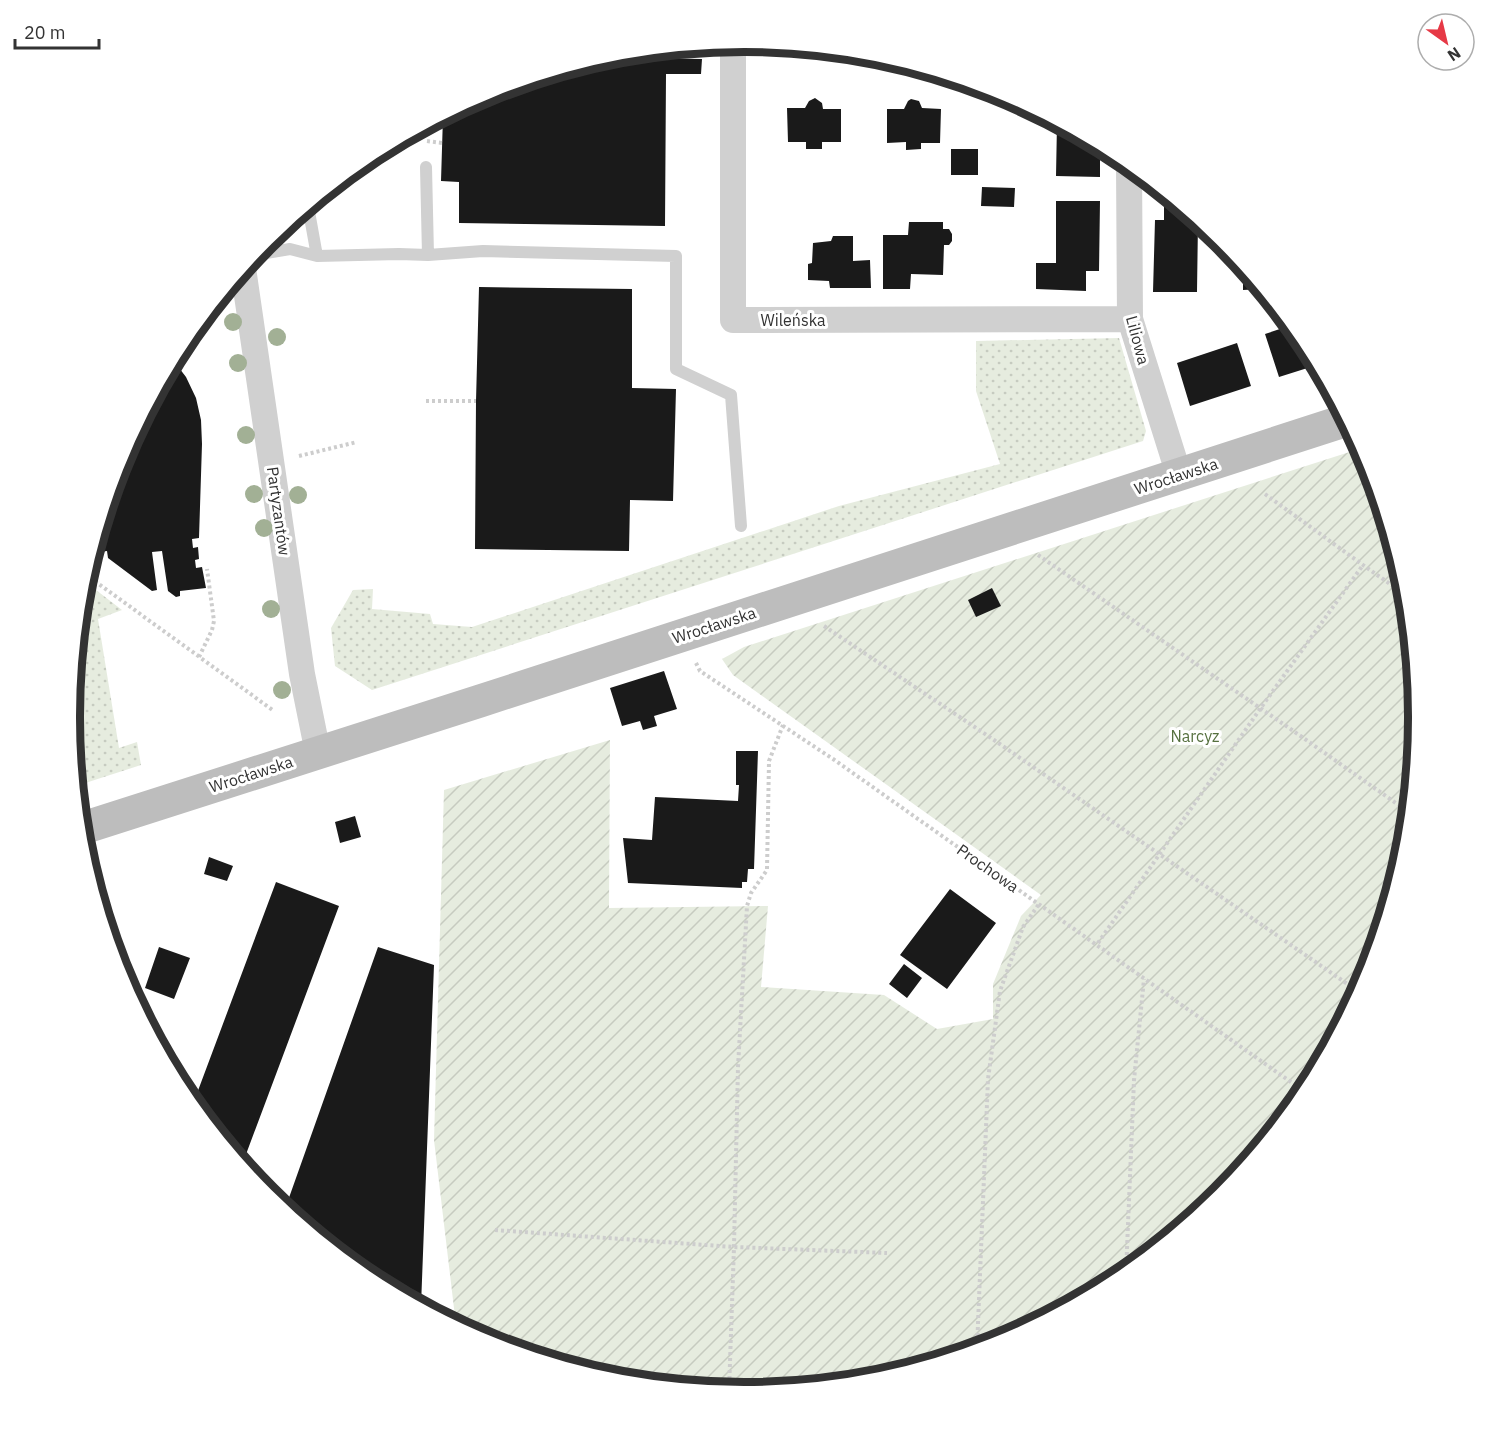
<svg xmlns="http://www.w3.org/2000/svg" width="1488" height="1434" viewBox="0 0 1488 1434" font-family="'IBM Plex Sans',sans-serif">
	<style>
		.grass { fill: url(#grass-dots) }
		.garden { fill: url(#garden-furrows) }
		.building { fill: #1a1a1a }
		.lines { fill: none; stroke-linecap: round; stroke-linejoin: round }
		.path { stroke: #cdcdcd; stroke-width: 4; stroke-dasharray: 3 3; stroke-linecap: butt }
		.lane { stroke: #d0d0d0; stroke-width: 12 }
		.street { stroke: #d0d0d0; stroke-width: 26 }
		.secondary { stroke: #bdbdbd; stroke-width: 33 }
		.tree { fill: #a2b095 }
		.labels { text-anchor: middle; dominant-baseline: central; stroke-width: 6; stroke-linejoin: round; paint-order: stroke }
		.street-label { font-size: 16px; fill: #333; stroke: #fff }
		.park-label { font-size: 16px; fill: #56703f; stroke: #fff }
		.rim { fill: none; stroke: #333; stroke-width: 8 }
	</style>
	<defs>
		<pattern id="grass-dots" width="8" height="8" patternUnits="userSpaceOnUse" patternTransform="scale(1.5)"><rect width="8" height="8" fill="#e6ecdf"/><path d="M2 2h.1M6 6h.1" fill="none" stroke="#c6cbc0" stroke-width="1.8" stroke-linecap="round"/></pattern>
		<pattern id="garden-furrows" width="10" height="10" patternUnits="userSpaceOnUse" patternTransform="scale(1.5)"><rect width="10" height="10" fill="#e6ecdf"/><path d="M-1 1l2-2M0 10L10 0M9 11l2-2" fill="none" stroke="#c6cbc0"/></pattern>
	</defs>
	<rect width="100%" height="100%" fill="#fff"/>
	<path class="grass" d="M1119 338 1146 431 1143 441 372 690 335 666 331 628 353 590 373 589 372 609 430 614 433 624 472 627 839 506 1000 464 976 391V341Z
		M83 580 122 610 98 619 119 748 137 742 141 765 76 786 69 717Z"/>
	<path class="garden" d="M1362 448 1368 459 1406 586 1419 717 1406 849 1367 976 1305 1092 1221 1195 1119 1278 1002 1341 875 1379 744 1392 612 1379 485 1340 456 1325 434 1140 444 790 610 740 609 908 768 906 761 987 884 995 937 1029 993 1019V984L1021 916 1041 895 733 675 722 659 744 647Z"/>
	<path class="building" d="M605 57 702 59 701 74H666L665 226 459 223V182L441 181 443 116 447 114 460 115V107L486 93Z
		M815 98 822 103 823 109H841V142H822V149H806V142H788L787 108H805L809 101Z
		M911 99 919 101 922 108 941 109 940 143H921V149L906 150V142L887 143V109H904L908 101Z
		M1057 123 1100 146V177L1056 176Z
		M951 149H978V175H951Z
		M982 187 1015 188 1014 207 981 206Z
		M1056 201H1100L1099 271H1086V291L1036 289V263H1056Z
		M1164 202H1176L1198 221 1197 292H1153L1155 220H1164Z
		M909 222H943V229H949L952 234V241L949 245H944L943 275 911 274 910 289H883V235H908Z
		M833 236H853V261L870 260 871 288H830L829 281 808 280V264L812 263 813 243 831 241Z
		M1243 273H1248L1262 289 1243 290Z
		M479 287 632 289V388L676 389 673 501 630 500 629 551 475 549 476 401Z
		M1292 325 1305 342 1317 365 1279 377 1265 334Z
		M1237 343 1251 386 1190 406 1177 363Z
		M173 360 186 377 196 398 201 420 202 444 199 538 192 539 193 548 198 547 199 559 195 560 196 568 202 567 206 588 180 591V596L176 597 168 591 162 551 152 552 157 590 152 591 108 558 107 551 100 552 94 547 121 458Z
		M992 588 1001 606 976 617 968 600Z
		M664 671 677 709 654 716 657 726 643 730 640 721 622 726 610 688Z
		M736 751H758L754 869H748L747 882H742V888L628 883 623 838 652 840 655 797 738 801 739 785H736Z
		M355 816 361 837 340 843 335 822Z
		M209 857 233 866 227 881 204 874Z
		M276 882 339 906 242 1165 193 1104Z
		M950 889 996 923 947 989 900 955Z
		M159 947 190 958 174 999 145 988Z
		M378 947 434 965 421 1306 369 1278 285 1209Z
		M904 964 922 978 907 998 889 984Z"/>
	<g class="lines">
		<path class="path" d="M427 141 442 143
			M426 401H476
			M299 456 357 442
			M1265 494 1363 565 1407 596
			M1038 555 1292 730 1410 813
			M85 574 274 711
			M824 626 994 740 1359 992
			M199 657 212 630 214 621 207 569
			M696 663 700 671 833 759 1305 1092
			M1098 943 1260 709 1363 565
			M1291 1109 1295 1085
			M495 1230 734 1247 887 1253
			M1126 1273 1134 1080 1144 979
			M977 1348 988 1079 1000 991 1023 927 1039 904
			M729 1391 734 1247 738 1067 747 906 751 893 767 870 769 761 783 725"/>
		<path class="lane" d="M426 167 428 255
			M308 206 317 256
			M293 218 309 214
			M254 255 290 249 317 256 399 254 428 255 483 251 676 256V369L731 395 741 526"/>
		<path class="street" d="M733 43V320L1130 319
			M1129 164 1130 319 1179 475
			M243 268 302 674 318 753"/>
		<path class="secondary" d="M80 829 480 701 1347 420"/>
	</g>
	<g class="tree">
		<circle cx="233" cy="322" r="9"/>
		<circle cx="277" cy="337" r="9"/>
		<circle cx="238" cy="363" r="9"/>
		<circle cx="246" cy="435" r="9"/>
		<circle cx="254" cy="494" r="9"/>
		<circle cx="298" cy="495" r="9"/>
		<circle cx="264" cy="528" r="9"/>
		<circle cx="271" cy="609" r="9"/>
		<circle cx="282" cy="690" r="9"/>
	</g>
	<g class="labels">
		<g class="street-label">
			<text x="793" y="320">Wileńska</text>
			<text transform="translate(1138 340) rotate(75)">Liliowa</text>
			<text transform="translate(1176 476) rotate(-18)">Wrocławska</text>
			<text transform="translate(279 511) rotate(82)">Partyzantów</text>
			<text transform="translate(714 625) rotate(-18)">Wrocławska</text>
			<text transform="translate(251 774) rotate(-18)">Wrocławska</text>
			<text transform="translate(988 868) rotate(35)">Prochowa</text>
		</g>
		<g class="park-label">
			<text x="1195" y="736">Narcyz</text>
		</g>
	</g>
	<path d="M0 0H1488V1434H0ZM744 52H744A664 664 0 0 1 1408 716V718A664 664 0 0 1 744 1382H744A664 664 0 0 1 80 718V716A664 664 0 0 1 744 52Z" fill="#fff" fill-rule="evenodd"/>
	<path class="rim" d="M744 52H744A664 664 0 0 1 1408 716V718A664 664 0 0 1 744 1382H744A664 664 0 0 1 80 718V716A664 664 0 0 1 744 52Z"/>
	<g transform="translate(1446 42) rotate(146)"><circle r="28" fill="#ffffff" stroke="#adadad" stroke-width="1.5"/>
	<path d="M0-4.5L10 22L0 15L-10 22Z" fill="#e63946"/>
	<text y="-9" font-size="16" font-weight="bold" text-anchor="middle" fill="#333333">N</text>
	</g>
	<path d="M15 39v9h84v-9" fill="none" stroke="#333333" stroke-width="3"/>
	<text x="24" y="39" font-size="18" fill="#333333" stroke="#ffffff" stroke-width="4.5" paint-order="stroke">20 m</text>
</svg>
